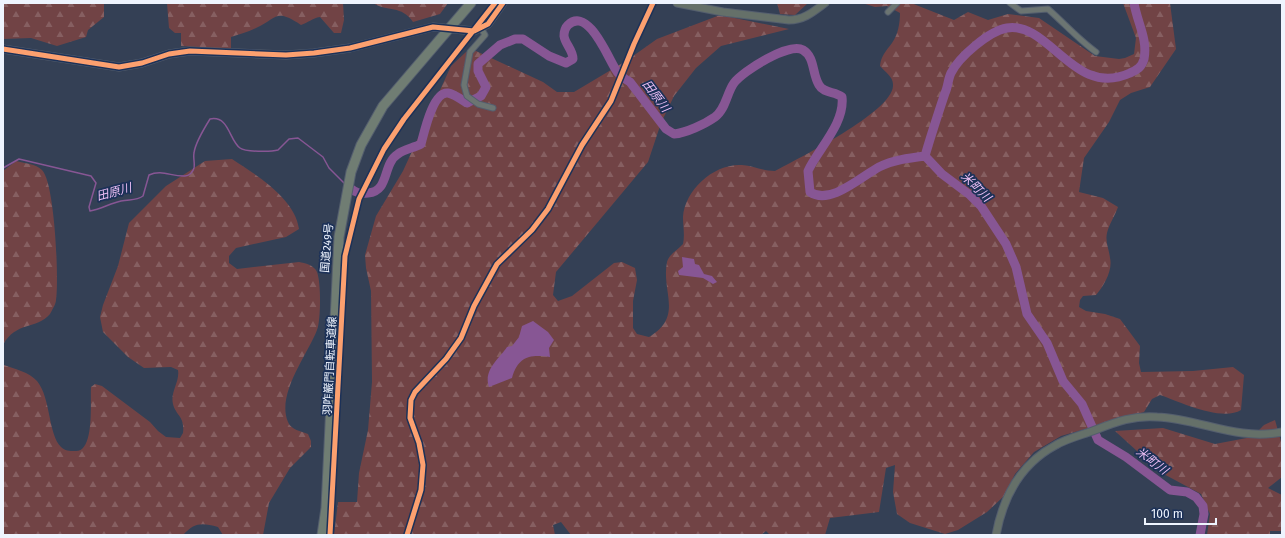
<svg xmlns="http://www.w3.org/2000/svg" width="1285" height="538" viewBox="0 0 1285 538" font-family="'Fira Sans','Noto Sans JP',sans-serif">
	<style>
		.forest { fill: url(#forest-firs) }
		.water { fill: #875694 }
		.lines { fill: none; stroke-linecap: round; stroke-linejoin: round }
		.stream { stroke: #875694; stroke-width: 1.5 }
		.river { stroke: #875694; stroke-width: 9 }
		.street-casing { stroke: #545e6e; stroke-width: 7 }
		.secondary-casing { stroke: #545e6e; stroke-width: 9 }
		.highway-casing { stroke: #545e6e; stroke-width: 11 }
		.street { stroke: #6c7572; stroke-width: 5 }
		.secondary { stroke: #657069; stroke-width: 7 }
		.highway { stroke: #707d73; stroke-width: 9 }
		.cycleway-casing { stroke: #1c3158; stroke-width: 8 }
		.cycleway { stroke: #fca06f; stroke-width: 5 }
		.labels { text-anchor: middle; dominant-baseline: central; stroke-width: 3.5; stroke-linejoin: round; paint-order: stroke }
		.street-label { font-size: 11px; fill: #eef4fe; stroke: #1c3158 }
		.water-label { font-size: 12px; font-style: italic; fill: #ecbef4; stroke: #1c3158 }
	</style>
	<defs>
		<pattern id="forest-firs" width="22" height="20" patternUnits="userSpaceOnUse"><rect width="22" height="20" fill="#714345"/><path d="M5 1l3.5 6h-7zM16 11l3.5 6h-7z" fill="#865f61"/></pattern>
	</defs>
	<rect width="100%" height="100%" fill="#344055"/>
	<path class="forest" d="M3 3H104V17L88 30 86 37 57 46 31 38 3 39Z
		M167 3H343L344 20 341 33H334L320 17C312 18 308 23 301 25 275 8 278 18 256 28 248 32 239 34 231 37V49L181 46V33H175L169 28Z
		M373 3H448L440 14 413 22C402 5 387 12 373 3Z
		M777 3H808L795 15 780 14Z
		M862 3H911L954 20 968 12 988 20 1008 14 1039 18 1095 56 1119 59 1125 58 1134 54 1136 38 1123 3H1170L1176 49 1150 87 1131 93 1120 100 1109 122 1084 158 1079 192 1103 198 1118 207C1115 216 1109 224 1107 233 1105 242 1109 249 1110 258 1113 270 1104 286 1096 295L1083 296 1080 300 1079 307 1086 311 1105 314 1120 319 1140 346 1139 363 1141 372 1193 371 1233 367 1244 375 1241 410C1222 422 1180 402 1160 395L1152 399 1144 412 1061 436 1034 452 1015 474 1004 496 987 512 958 530 945 534 910 523 897 514 893 492 895 465 886 468 879 512 830 518 825 535H770L766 531 761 535H571L561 522 553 525 555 535H334L338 502H357L359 473 368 430 372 382 371 291 366 268 365 255 376 216 403 171 451 66 466 52 476 51 543 82 557 92H574L626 61 657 39 720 15 789 29 721 46 696 68 674 96 661 123 648 162 556 272 553 295 558 301 572 296 614 263 622 262 635 268 637 280 633 301V328L637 334 649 337C684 316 661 292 667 262 669 254 678 250 683 244 685 235 683 226 683 217 685 189 715 163 742 165 754 166 762 171 775 171 799 158 892 112 893 86 894 77 885 72 880 66 881 56 886 51 892 43 898 35 900 23 900 13L887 6 875 7Z
		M232 159C256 175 295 198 299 229L286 237 236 248 229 256V263L237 269 299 262C305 263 314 265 317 272 321 282 321 319 317 330 308 354 276 394 288 422 291 430 301 431 308 434L311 441V447L290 468 269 503 263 535H223L218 527C202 523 195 522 183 535H3V362L4 365C15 369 29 372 37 381 51 398 48 434 61 447 65 451 69 451 75 451 95 453 90 401 91 387L95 384 102 386 150 422 158 431 166 437 180 438 183 433C185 416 176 416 173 404 170 392 180 382 178 370L171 367 144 368 128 357 103 332 100 317 103 305 118 266 129 223 166 186 205 161Z
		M16 161C24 163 36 164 42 170 55 183 59 280 56 300 56 304 52 310 50 314 36 330 16 321 3 345V171Z
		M1275 420 1282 445V477L1268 488 1282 495V531H1270V535H1207L1210 514 1201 494 1160 472 1115 431 1163 428 1215 444 1252 437 1264 425Z"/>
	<path class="water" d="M682 257 694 259 695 264 699 265 704 274 712 276 717 282 713 284 703 278 679 275 678 271 683 267Z
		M533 321 548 332 554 340 549 348 550 357C529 354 518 357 512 378L489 387C483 370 499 359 507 347L512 346 519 337 522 326Z"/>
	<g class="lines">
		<path class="stream" d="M3 168 19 159 91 176 96 183 89 207 90 211C101 209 111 203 121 201 130 199 136 201 143 196L149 175C162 169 172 177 185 176 189 176 193 172 194 168 195 163 193 158 194 153 195 144 205 127 210 119 229 115 229 140 240 148 245 152 271 152 278 150L289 139 298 138 323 157 329 168 345 184"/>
		<path class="river" d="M925 156 942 174 970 195 981 206 1006 244 1016 267 1027 314 1047 343 1063 381 1082 404 1098 440 1126 457 1170 490 1187 492 1196 497 1203 506 1204 514 1200 535
			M925 156C931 135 938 114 945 93 948 87 948 79 951 73 959 57 989 31 1007 28 1050 21 1074 99 1130 73 1137 70 1142 67 1144 59 1148 39 1137 22 1134 3
			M350 188C356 193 360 194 368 193 390 191 382 164 398 154 404 149 414 148 421 144 424 133 433 91 448 93 454 94 462 100 467 103L481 96 486 87 478 71V64L500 45 515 39H523L549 56 566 63 573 59C573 50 565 44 564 36 564 31 565 28 568 25 588 6 608 58 616 70 619 76 624 78 630 82L666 129 674 134C686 133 705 124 715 117 726 109 727 92 734 83 743 71 789 42 803 50 815 57 812 74 819 85 824 94 835 91 842 97 845 124 818 149 808 171L810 192C830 206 862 176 879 167 893 160 909 158 925 156"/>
		<defs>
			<path id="street" d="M1010 3 1021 11 1048 9C1064 23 1079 40 1096 52
				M888 12 897 3
				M481 28 485 35 470 52 464 85 467 96 478 104 493 108
				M407 535 421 490 423 465 419 443 410 418 411 400 415 392 446 359 461 338 474 306 497 264 532 230 548 209 582 145 611 101 634 44 653 3"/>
			<path id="secondary" d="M677 3 723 12 789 20C804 20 813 12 825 3
				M3 49 119 67 142 63 169 54 190 51 286 55 314 53 350 48 433 27 474 31 488 24 503 3
				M996 535C1003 497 1020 464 1056 445 1068 438 1082 435 1095 430 1116 422 1134 415 1157 417 1201 419 1236 441 1282 432"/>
			<path id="highway" d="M322 535 326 508 339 237 351 172 361 145 383 106 471 3"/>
		</defs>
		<use href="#street" class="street-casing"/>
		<use href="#secondary" class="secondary-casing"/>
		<use href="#highway" class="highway-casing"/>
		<use href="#street" class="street"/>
		<use href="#secondary" class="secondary"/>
		<use href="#highway" class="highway"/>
		<defs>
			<path id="cycleway" d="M3 49 119 67 142 63 169 54 190 51 286 55 314 53 350 48 433 27 474 31 488 24 503 3
				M330 535 345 256 359 199 384 149 404 119 495 3
				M407 535 421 490 423 465 419 443 410 418 411 400 415 392 446 359 461 338 474 306 497 264 532 230 548 209 582 145 611 101 634 44 653 3"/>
		</defs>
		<use href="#cycleway" class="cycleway-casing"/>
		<use href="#cycleway" class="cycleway"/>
	</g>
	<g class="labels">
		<g class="street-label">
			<text transform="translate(327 248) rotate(-85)">国道249号</text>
			<text transform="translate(330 366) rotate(-87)">羽咋巌門自転車道線</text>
		</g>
		<g class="water-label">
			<text transform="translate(656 96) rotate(53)">田原川</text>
			<text transform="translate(976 187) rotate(44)">米町川</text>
			<text transform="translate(114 192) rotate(-15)">田原川</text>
			<text transform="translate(1152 461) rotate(37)">米町川</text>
		</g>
	</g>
	<rect width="1285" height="538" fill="none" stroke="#eef4fe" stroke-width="8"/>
	<path d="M1145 518v6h71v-6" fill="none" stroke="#eef4fe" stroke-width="2"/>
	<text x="1151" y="518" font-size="12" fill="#eef4fe" stroke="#1c3158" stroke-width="3" paint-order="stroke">100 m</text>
</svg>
